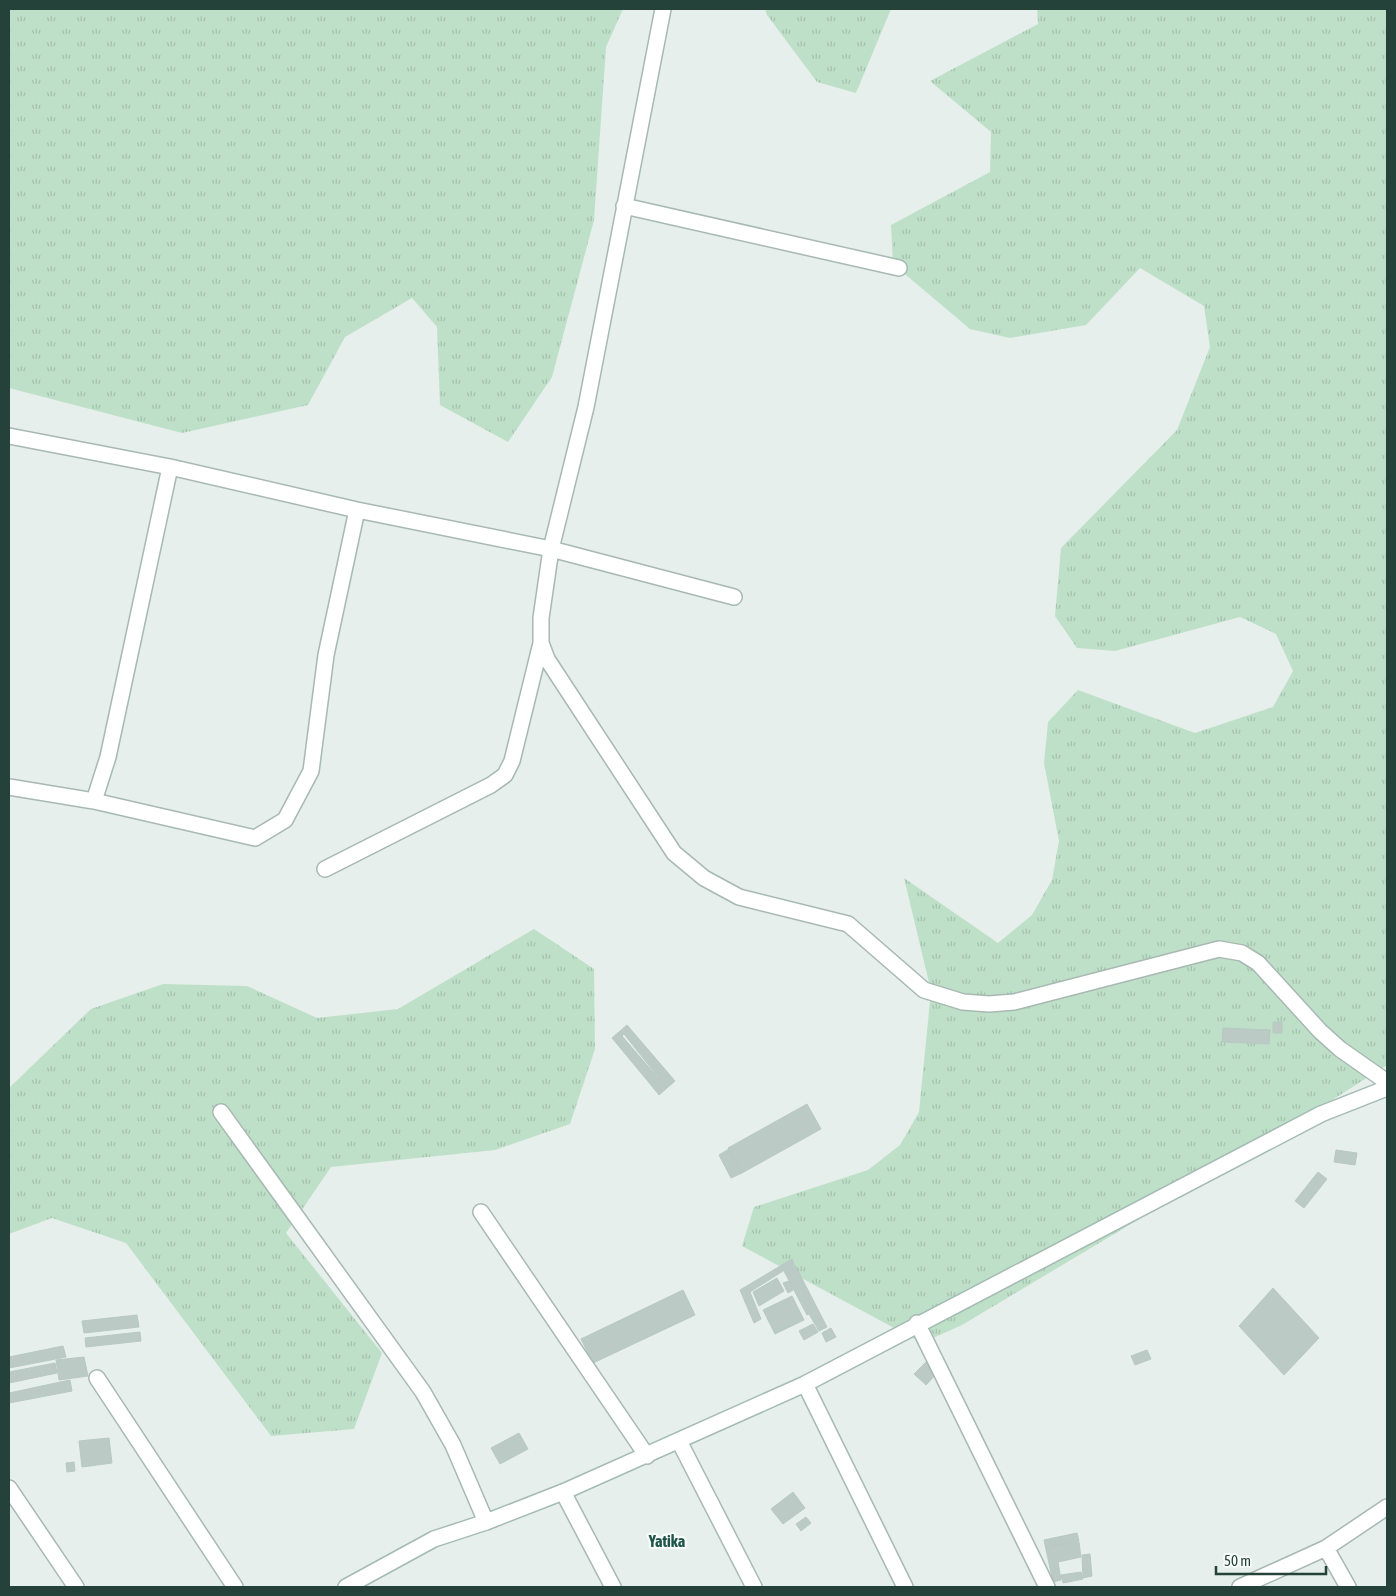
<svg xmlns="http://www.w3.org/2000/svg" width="1396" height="1596" viewBox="0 0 1396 1596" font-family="'Asap Condensed',sans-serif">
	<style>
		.grass { fill: url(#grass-tufts) }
		.building { fill: #bbcac4; stroke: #b8c9c2 }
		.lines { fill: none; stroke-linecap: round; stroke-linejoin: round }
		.street-casing { stroke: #a8b8b2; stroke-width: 18 }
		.secondary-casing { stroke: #a4bbb3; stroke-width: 18 }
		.street { stroke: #fff; stroke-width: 15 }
		.secondary { stroke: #fff; stroke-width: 15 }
		.labels { text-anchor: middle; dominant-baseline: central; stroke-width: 4.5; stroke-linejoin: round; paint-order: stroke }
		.quarter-label { font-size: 16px; font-weight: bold; fill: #1f5548; stroke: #f7fbf9 }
	</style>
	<defs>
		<pattern id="grass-tufts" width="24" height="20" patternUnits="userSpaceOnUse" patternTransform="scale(1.25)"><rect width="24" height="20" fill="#bfe0c8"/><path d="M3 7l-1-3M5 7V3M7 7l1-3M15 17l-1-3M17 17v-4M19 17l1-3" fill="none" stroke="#a4c1ad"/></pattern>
	</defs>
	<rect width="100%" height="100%" fill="#e6efeb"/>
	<path class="grass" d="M9 9H623L606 47 594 220 552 377 508 442 440 405 437 327 412 298 345 337 308 405 182 433 9 388Z
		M765 9H891L856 93 817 82 767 15Z
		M1037 9H1387V1065L1243 1157 962 1325 922 1343 742 1246 754 1207 868 1170 900 1145 919 1112 931 991 904 878 998 943 1032 915 1052 880 1059 841 1044 763 1048 722 1078 690 1195 733 1273 707 1293 671 1276 634 1240 617 1115 651 1077 648 1055 616 1061 548 1177 430 1210 347 1204 306 1140 268 1086 325 1010 338 970 329 893 264 891 225 990 172 991 132 930 81 1038 24Z
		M534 929 594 969 595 1049 570 1124 495 1150 331 1167 286 1233 382 1353 354 1429 271 1436 126 1243 52 1218 9 1234V1088L91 1009 163 984 247 986 317 1018 398 1009Z"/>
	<path class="building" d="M1273 1022H1282V1033H1273Z
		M627 1025 675 1081 667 1088 624 1034 622 1036 659 1079 651 1085 612 1038Z
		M1223 1028 1270 1030 1269 1044 1222 1042Z
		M659 1079 667 1088 659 1095 651 1085Z
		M807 1104 821 1129 742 1173 728 1148Z
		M729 1149 742 1173 731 1178 719 1155Z
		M1336 1150 1357 1153 1355 1165 1334 1162Z
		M1318 1172 1327 1179 1304 1208 1295 1201Z
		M792 1259 794 1264 750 1292 761 1319 754 1323 740 1290Z
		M795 1265 827 1327 819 1331 809 1314 807 1315 784 1271Z
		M777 1278 784 1291 759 1306 753 1292Z
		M789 1281 793 1290 788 1293 783 1283Z
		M1273 1288 1319 1338 1284 1375 1239 1326Z
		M683 1290 695 1315 593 1363 581 1339Z
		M792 1296 804 1320 775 1334 763 1310Z
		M137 1315 139 1327 84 1333 82 1321Z
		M813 1324 818 1332 804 1340 799 1331Z
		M831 1328 836 1337 826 1342 822 1333Z
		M140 1332 141 1341 86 1347 85 1338Z
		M63 1346 66 1357 9 1368V1357Z
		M1147 1350 1151 1359 1135 1365 1131 1356Z
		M84 1357 88 1376 59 1380 56 1360Z
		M927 1361 938 1372 926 1385 914 1374Z
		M55 1363 57 1373 9 1383V1372Z
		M70 1380 72 1391 9 1403V1393Z
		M519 1433 528 1449 500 1464 491 1448Z
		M109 1438 112 1463 82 1467 79 1441Z
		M74 1462 75 1471 67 1472 66 1463Z
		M793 1492 805 1508 783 1524 771 1509Z
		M806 1517 811 1523 801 1531 796 1524Z
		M1077 1533 1079 1541 1052 1546 1079 1542 1081 1557 1058 1562 1061 1580 1053 1582 1044 1540Z
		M1090 1554 1092 1576 1083 1578 1082 1555Z
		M1081 1572 1083 1579 1063 1583 1061 1575Z"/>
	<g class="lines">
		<defs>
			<path id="street" d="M663 9 586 407 551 549 541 618V643L547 659 674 853 704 878 739 897 848 924 924 990 963 1002 989 1004 1014 1002 1219 949 1242 953 1258 963 1320 1031 1340 1049 1387 1082
				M624 206 899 268
				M9 436 170 467 357 510 551 549 734 597
				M9 787 94 801 255 838 285 820 311 771 326 655 357 510
				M94 801 108 757 170 467
				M325 869 491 785 505 775 512 761 541 643
				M221 1112 423 1392 453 1445 486 1522
				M481 1212 647 1456
				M917 1323 1047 1587
				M97 1378 235 1587
				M805 1384 905 1587
				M679 1441 754 1587
				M9 1488 76 1587
				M563 1492 613 1587
				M1326 1548 1348 1587
				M1240 1587 1326 1548 1387 1507"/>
			<path id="secondary" d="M346 1587 434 1539 486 1522 563 1492 805 1384 1321 1114 1387 1088"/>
		</defs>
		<use href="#street" class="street-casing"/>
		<use href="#secondary" class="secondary-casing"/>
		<use href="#street" class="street"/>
		<use href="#secondary" class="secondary"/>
	</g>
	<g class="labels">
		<g class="quarter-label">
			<text x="667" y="1541">Yatika</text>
		</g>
	</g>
	<rect width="1396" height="1596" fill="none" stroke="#24423a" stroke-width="20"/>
	<path d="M1216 1566v8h110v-8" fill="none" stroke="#24423a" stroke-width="2.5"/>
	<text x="1224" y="1566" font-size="15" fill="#24423a" stroke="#f7fbf9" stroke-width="4" paint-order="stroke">50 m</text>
</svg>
